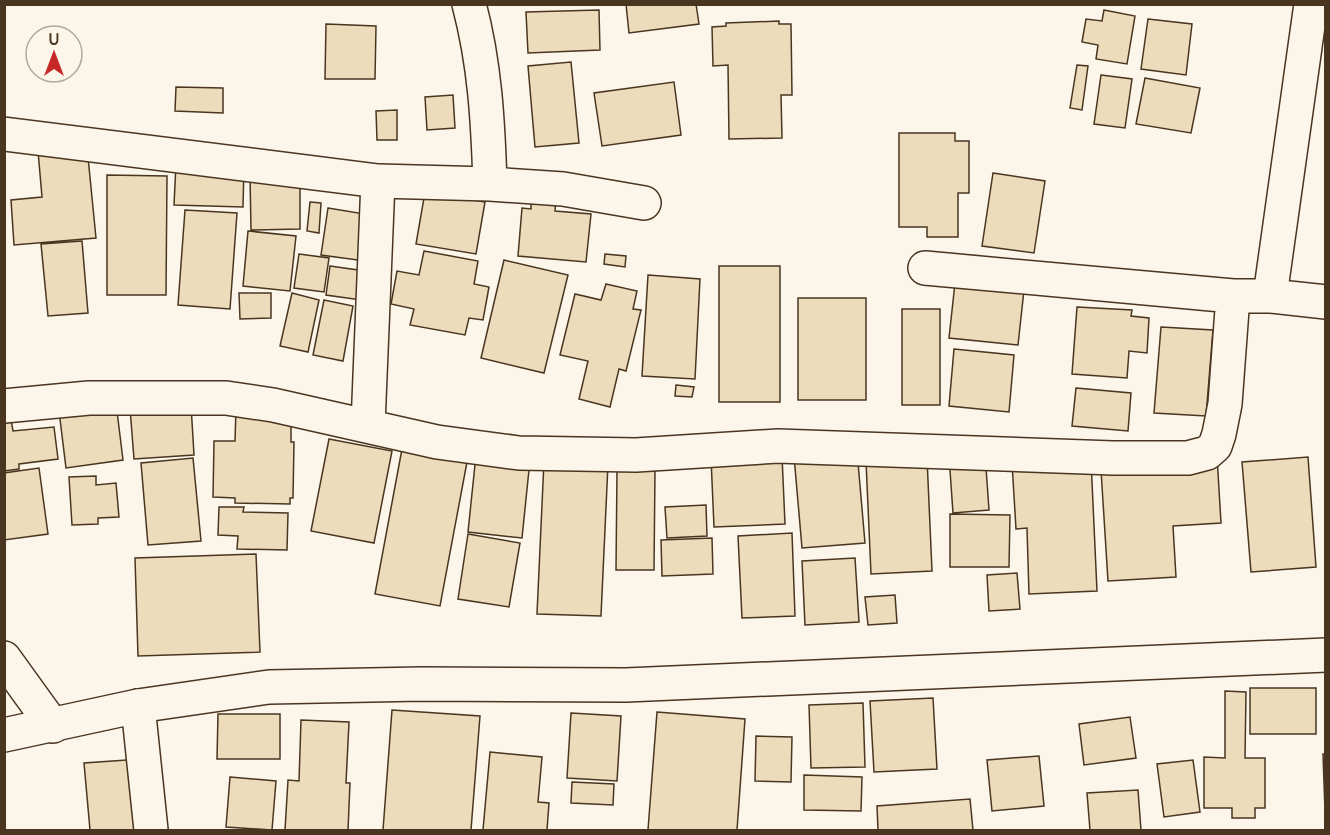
<svg xmlns="http://www.w3.org/2000/svg" width="1330" height="835" viewBox="0 0 1330 835" font-family="Quicksand,sans-serif">
	<style>
		.building { fill: #ecdcbc; stroke: #4a3520; stroke-width: 1.5 }
		.lines { fill: none; stroke-linecap: round; stroke-linejoin: round }
		.street-casing { stroke: #4a3520; stroke-width: 36 }
		.highway-casing { stroke: #4a3520; stroke-width: 36 }
		.street { stroke: #fbf6e9; stroke-width: 33 }
		.highway { stroke: #fbf6e9; stroke-width: 33 }
	</style>
	<rect width="100%" height="100%" fill="#fbf6e9"/>
	<path class="building" d="M626 4H696L699 24 629 33Z
		M599 10 600 50 528 53 526 12Z
		M1104 10 1135 16 1127 64 1096 59 1098 45 1082 42 1086 19 1102 21Z
		M1148 19 1192 24 1186 75 1141 69Z
		M779 21V24H791L792 95H781L782 138 729 139 728 65 713 66 712 27 726 26V23Z
		M326 24 376 26 375 79H325Z
		M571 62 579 143 535 147 528 66Z
		M1077 65 1088 66 1082 110 1070 108Z
		M1101 75 1132 79 1125 128 1094 124Z
		M1145 78 1200 88 1191 133 1136 124Z
		M674 82 681 135 602 146 594 93Z
		M176 87 223 88V113L175 111Z
		M453 95 455 128 427 130 425 97Z
		M397 110V140H377L376 111Z
		M899 133H955V141H969V193H958V237H927V227H899Z
		M87 147 96 238 14 245 11 200 42 197 38 151Z
		M176 164 244 166 243 207 174 205Z
		M300 173V229L251 230 250 174Z
		M993 173 1045 181 1034 253 982 246Z
		M107 175 167 176 166 295H107Z
		M425 192 485 202 476 254 416 244Z
		M531 195 556 197 555 211 591 214 586 262 518 256 522 208 531 209Z
		M310 202 321 203 319 233 307 231Z
		M328 208 371 215 365 261 321 255Z
		M185 210 237 213 230 309 178 305Z
		M248 231 296 236 290 291 243 286Z
		M82 241 88 313 48 316 41 244Z
		M424 251 478 261 474 284 489 287 483 320 469 318 465 335 410 325 414 309 391 304 397 271 419 275Z
		M299 254 329 258 324 292 294 288Z
		M605 254 626 256 625 267 604 264Z
		M504 260 568 275 544 373 481 358Z
		M330 266 365 271 361 300 326 295Z
		M719 266H780V402H719Z
		M648 275 700 279 695 379 642 376Z
		M955 283 1024 290 1018 345 949 338Z
		M606 284 637 291 633 309 641 310 626 371 619 369 610 407 579 399 588 361 560 355 575 294 601 300Z
		M239 293H271V318L240 319Z
		M292 293 319 300 308 352 280 346Z
		M798 298H866V400H798Z
		M324 300 353 306 343 361 313 355Z
		M1077 307 1132 310 1131 316 1149 318 1147 353 1129 351 1127 378 1072 374Z
		M902 309H940V405H902Z
		M1161 327 1213 330 1206 416 1154 413Z
		M954 349 1014 355 1009 412 949 406Z
		M676 385 694 387 692 397 675 396Z
		M1076 388 1131 393 1128 431 1072 426Z
		M116 403 123 460 66 468 59 411Z
		M191 405 194 455 134 459 130 408Z
		M9 408 13 431 54 427 58 459 19 464V469L4 471V409Z
		M236 409 291 410V442H294L293 498H290V504L235 503V498L213 497 214 441H235Z
		M329 439 392 451 374 543 311 531Z
		M402 449 467 462 440 606 375 594Z
		M857 451 865 543 802 548 794 456Z
		M985 453 989 510 953 513 949 456Z
		M476 455 530 460 522 538 468 532Z
		M782 456 785 524 714 527 711 458Z
		M1217 456 1221 523 1173 526 1176 577 1108 581 1101 470Z
		M1308 457 1316 567 1251 572 1242 462Z
		M193 458 201 541 148 545 141 463Z
		M927 458 932 571 871 574 866 461Z
		M1091 460 1097 591 1029 594 1027 528 1016 529 1012 463Z
		M544 461 608 464 601 616 537 614Z
		M39 468 48 534 4 540V473Z
		M617 471H655L654 570H616Z
		M96 476V485L116 483 119 517 98 518V524L72 525 69 477Z
		M706 505 707 536 667 538 665 507Z
		M219 507H244L243 512 288 513 287 550 237 549 238 536 218 535Z
		M950 514 1010 515 1009 567H950Z
		M792 533 795 616 742 618 738 536Z
		M468 534 520 543 509 607 458 599Z
		M712 538 713 574 662 576 661 540Z
		M256 554 260 652 138 656 135 558Z
		M855 558 859 622 805 625 802 561Z
		M1017 573 1020 609 989 611 987 575Z
		M895 595 897 623 868 625 865 597Z
		M1250 688H1316V734H1250Z
		M1225 691 1246 692 1245 758H1265V808H1255V818H1232V808H1204V757L1225 758Z
		M933 698 937 769 874 772 870 701Z
		M863 703 865 767 811 768 809 705Z
		M392 710 480 716 471 830H383Z
		M657 712 745 719 737 830H648Z
		M571 713 621 716 617 781 567 778Z
		M218 714H280V759H217Z
		M1130 717 1136 758 1084 765 1079 724Z
		M301 720 349 722 346 783H350L348 830H285L288 780 299 781Z
		M756 736 792 737 791 782 755 781Z
		M490 752 542 757 538 802 549 803 547 830H483Z
		M1323 754H1326V812H1325Z
		M1039 756 1044 806 992 811 987 760Z
		M141 759 147 830H90L84 763Z
		M1193 760 1200 812 1164 817 1157 764Z
		M804 775 862 777 861 811 804 810Z
		M230 777 276 781 272 830 226 827Z
		M572 782 614 784 613 805 571 803Z
		M1138 790 1141 830H1090L1087 793Z
		M970 799 973 830H878L877 806Z"/>
	<g class="lines">
		<defs>
			<path id="street" d="M4 134 378 181
				M490 184 563 189 644 203
				M925 268 1233 296
				M1270 296 1326 302
				M4 406 89 398H226L273 405 437 442 519 453 636 455 778 446 1113 458H1188L1207 453 1215 446 1219 434 1225 404 1233 296H1270L1311 4
				M368 425 378 181 490 184C488 122 485 64 469 4
				M4 658 53 726
				M138 706 151 830"/>
			<path id="highway" d="M4 735 138 706 269 687 421 684 626 685 1326 655"/>
		</defs>
		<use href="#street" class="street-casing"/>
		<use href="#highway" class="highway-casing"/>
		<use href="#street" class="street"/>
		<use href="#highway" class="highway"/>
	</g>
	<rect width="1330" height="835" fill="none" stroke="#4a3520" stroke-width="12"/>
	<g transform="translate(54 54)"><circle r="28" fill="#fbf6e9" stroke="#b4a999" stroke-width="1.5"/>
	<path d="M0-4.5L10 22L0 15L-10 22Z" fill="#c62828"/>
	<text y="-9" font-size="16" font-weight="bold" text-anchor="middle" fill="#4a3520">U</text>
	</g>
</svg>
